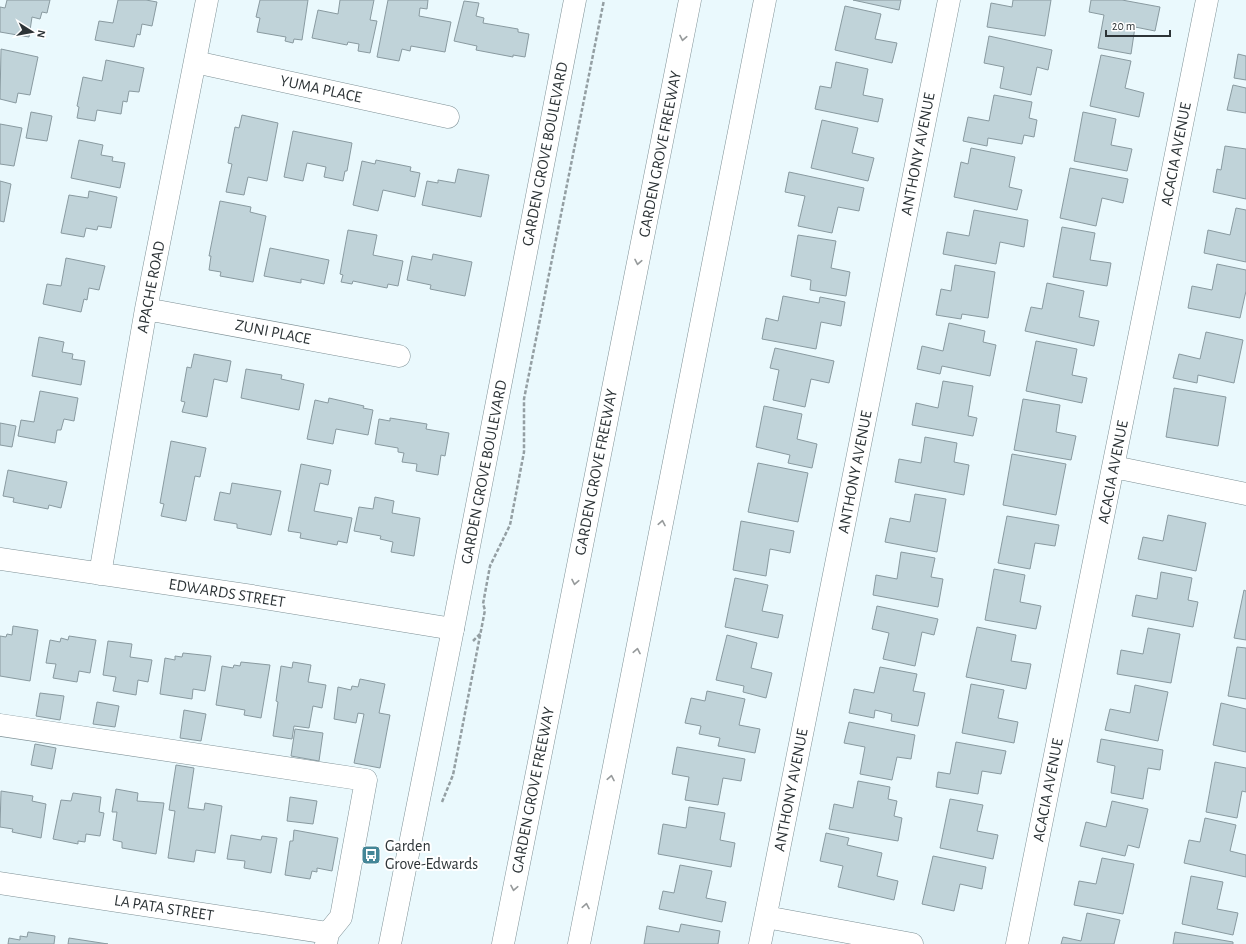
<svg xmlns="http://www.w3.org/2000/svg" width="1246" height="944" viewBox="0 0 1246 944" font-family="'Alegreya Sans',sans-serif">
	<style>
		.building { fill: #c0d3d9; stroke: #899aa0 }
		.lines { fill: none; stroke-linecap: round; stroke-linejoin: round }
		.minor-casing { stroke: #7e9095; stroke-width: 23 }
		.major-casing { stroke: #7e9095; stroke-width: 23 }
		.highway-casing { stroke: #7e9095; stroke-width: 23 }
		.path { stroke: #949fa3; stroke-width: 2.5; stroke-dasharray: 4 2; stroke-linecap: butt }
		.minor { stroke: #fff; stroke-width: 22 }
		.major { stroke: #fff; stroke-width: 22 }
		.highway { stroke: #fff; stroke-width: 22 }
		.oneway { stroke: #969a9b }
		.labels { text-anchor: middle; dominant-baseline: central; stroke-width: 4; stroke-linejoin: round; paint-order: stroke }
		.street-label { font-size: 16px; fill: #2d3437; stroke: #fff }
		.poi-label { font-size: 16px; fill: #2d3437; stroke: #fff; text-anchor: start }
	</style>
	<rect width="100%" height="100%" fill="#eaf9fd"/>
	<path class="building" d="M7 0H50L47 13 42 12 40 19 32 17 29 37 0 32V7L5 8Z
		M118 0H146L157 2 152 26 142 24 140 35 137 34 134 47 95 40 99 21 113 23Z
		M260 0H308L302 40 294 39 293 43 285 41 286 37 257 32 260 18 256 17Z
		M340 0H374L370 20 377 21 370 53 358 51 359 44 348 42 347 45 312 38 318 10 338 14Z
		M388 0H428L427 9 420 8 419 16 451 22 445 52 411 46 410 51 402 49 399 61 377 57Z
		M853 0H901L899 10Z
		M1013 0H1051L1045 36 987 27 991 3 1012 7Z
		M1091 0H1122L1160 7 1155 31 1135 27 1131 54 1098 48 1104 15 1089 12Z
		M464 1 479 3 476 16 484 18 483 23 518 29V32L529 34 525 57 513 55V57L476 50 477 46 454 41Z
		M845 6 881 14 875 39 897 43 892 63 835 50Z
		M989 36 1052 50 1048 70 1037 67 1031 95 1000 88 1004 67 984 63Z
		M1 49 38 57 30 95 18 93 16 103 0 99Z
		M1238 54 1246 56V80L1234 78Z
		M1101 55 1131 61 1125 88 1144 93 1139 117 1090 106Z
		M106 60 144 68 139 92 129 91 127 102 123 101 121 114 97 110 95 121 77 118 79 107 77 106 83 77 102 81Z
		M836 62 868 69 863 95 883 99 878 122 815 109 820 86 831 88Z
		M1233 85 1246 88V113L1227 110Z
		M994 95 1032 102 1029 118 1037 120 1034 137 1024 135 1022 144 988 138 987 146 963 141 968 117 989 121Z
		M31 112 52 116 47 141 26 138Z
		M1083 112 1116 119 1111 145 1132 149 1127 171 1074 161Z
		M242 115 278 123 267 181 248 177 244 195 226 192 232 164 228 163 235 127 239 128Z
		M822 120 858 128 852 153 874 158 868 181 811 168Z
		M0 124 22 128 14 166 0 164Z
		M293 131 352 143 347 171H345L343 181 324 177 326 167 307 163 303 181 284 177Z
		M79 140 103 145 101 155 113 157 112 161 125 163 120 188 71 178Z
		M1225 146 1246 149V199L1213 192 1217 169 1221 170Z
		M971 148 1015 157 1009 187 1022 190 1017 210 954 197 961 162 968 164Z
		M376 160 411 167 410 171 420 173 415 197 383 190 378 211 353 205 362 161 375 164Z
		M1070 168 1128 179 1123 203 1102 198 1096 226 1060 218Z
		M458 169 489 175 481 217 422 205 427 181 438 183V180L455 183Z
		M789 172 864 188 859 211 838 207 832 233 798 226 805 196 785 192Z
		M0 181 11 184 4 222 0 221Z
		M89 191 117 197 111 228 98 226 97 230 86 228 84 237 61 233 69 195 88 198Z
		M220 201 251 207 250 212 266 216 253 282 220 276 221 272 209 270 211 256H209Z
		M1236 208 1246 210V262L1204 253 1208 230 1230 235Z
		M974 210 1028 220 1024 247 1000 242 996 264 943 254 947 232 969 236Z
		M1062 227 1095 233 1090 260 1111 263 1107 286 1053 277Z
		M348 230 377 235 373 255 403 261 398 286 388 284 387 288 353 281 352 284 341 282 343 275 340 274Z
		M798 235 836 241 831 268 850 272 846 296 810 290 811 280 791 276Z
		M270 248 329 260 324 284 301 279V283L264 276Z
		M433 254 472 262 465 296 430 289 431 285 407 280 412 256 432 260Z
		M66 258 105 266 99 290 89 288 87 300 84 299 81 312 43 304 47 284 61 286Z
		M1217 264 1246 270V291L1240 318 1188 308 1192 286 1212 290Z
		M955 265 995 272 988 318 962 314 961 319 936 315 941 289 951 291Z
		M1047 283 1084 291 1079 317 1099 321 1094 346 1025 331 1031 307 1042 309Z
		M783 296 819 303 820 297 845 302 841 326 821 322 816 349 762 339 766 318 778 321Z
		M949 323 985 331 983 342 996 345 990 376 942 366 940 374 917 369 922 346 943 351Z
		M1206 332 1243 340 1234 383 1198 375 1197 383 1173 378 1179 354 1200 359Z
		M39 337 64 342 62 352 73 354 72 359 85 361 81 385 32 376Z
		M1036 341 1077 349 1072 375 1087 378 1082 403 1026 391Z
		M775 348 834 361 829 383 811 379 805 407 773 400 779 370 770 368Z
		M194 354 231 361 227 382 214 379 207 417 182 412 185 402 181 401 187 367 191 368Z
		M246 369 282 375 281 379 304 384 299 410 241 398Z
		M943 381 973 386 968 416 977 418 973 436 912 425 916 403 938 408Z
		M1174 388 1226 397 1218 446 1166 437Z
		M40 391 78 398 74 421 64 419 61 430H57L55 443 18 436 21 420 34 422Z
		M329 398 364 406 363 408 373 410 368 435 336 429 333 444 307 439 315 400 328 403Z
		M1023 399 1060 405 1056 432 1076 436 1071 460 1014 450Z
		M764 406 802 414 797 439 817 444 812 468 788 463 790 455 756 447Z
		M390 418 427 424 426 429 449 433 445 456 441 455 438 475 416 471 417 464 402 462 404 453 398 452V448L375 444 379 419 390 421Z
		M0 423 16 426 12 447 0 445Z
		M925 437 957 443 954 462 969 465 964 495 895 482 899 459 921 463Z
		M171 441 206 448 200 477 195 476 186 521 161 516 164 504 160 503Z
		M1012 454 1066 464 1056 515 1003 505Z
		M758 463 808 473 798 522 748 512Z
		M301 464 331 470 328 485 320 483 314 511 352 518 347 543 338 541 337 545 300 538 301 533 288 531Z
		M8 470 67 482 61 508 49 505 48 509 13 502 14 498 3 496Z
		M232 483 281 491 271 535 237 528V524L214 520 220 492 230 494Z
		M915 494 946 499 937 552 885 542 890 518 910 522Z
		M375 497 394 501 392 513 420 518 414 556 391 552 393 542 380 539 381 536 354 531 359 507 373 509Z
		M1168 515 1206 523 1196 571 1138 559 1143 537 1163 541Z
		M1007 516 1059 525 1055 546 1035 543 1030 569 998 563Z
		M741 521 794 531 790 553 770 549 766 576 733 570Z
		M901 552 935 558 931 577 943 579 938 607 873 595 876 575 897 579Z
		M994 569 1025 575 1020 602 1041 606 1036 629 985 620Z
		M1161 572 1192 578 1188 600 1198 602 1193 627 1132 616 1136 595 1157 599Z
		M735 578 768 585 762 611 783 615 778 638 725 627Z
		M1244 590 1246 591V640L1234 638Z
		M877 606 938 619 934 635 922 632 915 666 883 659 889 633 872 629Z
		M13 626 38 630 30 681 0 676V636L6 637 7 634 12 635Z
		M977 627 1016 635 1011 661 1031 664 1026 689 966 677Z
		M1148 628 1180 634 1171 683 1117 674 1121 650 1143 654Z
		M727 635 757 643 751 668 772 673 766 698 743 692 744 686 716 680Z
		M69 636 96 640 90 673 79 671 77 682 53 678 56 664 46 663 50 640 60 642 61 638 68 640Z
		M108 641 132 644 130 657 152 660 148 682 138 680 136 695 113 691 116 677 103 675Z
		M1237 647 1246 648V699L1228 696Z
		M183 653 211 656 205 691 193 689 192 699 160 694 165 658 175 660V656L182 657Z
		M241 662 270 665 261 718 244 715 245 710 216 705 222 666 233 668 234 665 240 666Z
		M293 662 311 665 308 682 326 685 322 708 313 706 309 728 294 726 292 739 273 736 278 702 276 701 281 666 292 668Z
		M880 667 917 674 913 691 925 693 918 726 891 721 892 714 875 710 874 718 849 713 854 689 874 693Z
		M360 679 385 684 379 713 390 715 380 768 354 763 364 714 358 713 356 723 334 719 338 687 351 690 352 686 358 687Z
		M971 684 1004 690 998 718 1018 722 1014 743 962 733Z
		M1135 685 1168 692 1158 741 1105 730 1110 709 1130 713Z
		M707 691 745 699 739 725 760 729 755 753 718 746 720 738 699 734 701 726 685 723 691 698 705 701Z
		M40 693 64 696 60 720 36 716Z
		M97 702 119 706 115 727 93 724Z
		M1221 703 1246 709V752L1213 745Z
		M184 710 206 714 201 741 180 738Z
		M849 722 915 735 911 759 897 757 892 780 860 774 865 747 844 743Z
		M295 729 323 733 319 761 291 756Z
		M1101 739 1163 750 1160 770 1148 768 1143 799 1111 793 1115 766 1097 762Z
		M956 742 1006 751 1001 774 982 771 978 794 936 787 938 772 950 774Z
		M35 744 56 748 52 769 31 765Z
		M677 747 745 759 741 781 723 778 718 805 685 800 689 777 672 774Z
		M1215 762 1246 768V792L1242 791 1237 818 1206 812Z
		M176 765 194 768 188 808 204 810 205 803 222 806 215 853 196 850 194 862 168 858 175 811 169 810Z
		M858 781 890 787 888 799 897 801 894 816 902 818 898 841 829 829 834 804 853 808Z
		M116 789 138 793 137 801 164 803 156 854 122 848V842L113 840 117 812H112Z
		M1 791 33 796 32 801 46 804 41 838 12 832 13 829 0 827Z
		M73 793 101 797 99 812 104 813 100 836 86 834 85 842 78 841V844L53 839 61 800 71 801Z
		M290 797 317 801 313 824 287 821Z
		M950 799 983 805 977 831 998 835 993 859 940 848Z
		M1112 801 1148 809 1139 848 1128 845 1125 856 1080 846 1086 822 1106 827Z
		M689 807 725 813 720 840 735 843 731 867 658 854 663 824 686 828Z
		M1205 818 1236 825 1230 851 1246 855V877L1184 863 1189 840 1200 842Z
		M294 830 338 838 332 871 317 868V872L312 871 310 879 285 875 290 841H293Z
		M826 833 849 838 847 845 882 853 877 876 898 881 894 900 838 887 843 866 820 861Z
		M231 835 261 840 262 836 277 838 271 873 244 868 245 861 227 859Z
		M933 856 986 867 982 889 960 884 954 911 922 904Z
		M1102 858 1134 864 1123 914 1074 905 1079 881 1096 884Z
		M680 865 712 871 706 898 726 902 722 922 659 909 663 891 674 893Z
		M1191 876 1223 882 1217 909 1238 913 1233 935 1182 924Z
		M1087 913 1120 920 1114 944H1061L1063 937 1081 941Z
		M681 924 720 931 718 944H644L647 926 679 932Z
		M28 932 55 936 54 944H8L9 938 20 940V936L27 937Z
		M1175 932 1233 942V944H1173Z
		M69 938 108 944H68Z"/>
	<g class="lines">
		<defs>
			<path id="minor" d="M195 62 448 117
				M146 309 399 356
				M1114 467 1246 494
				M0 559 252 596 453 629
				M100 574 146 309 207 0
				M0 725 366 780 341 917 328 933 326 944
				M0 883 328 933
				M766 917 912 944
				M760 944 949 0
				M1017 944 1207 0"/>
			<path id="major" d="M390 944 451 639 575 0"/>
			<path id="highway" d="M503 944 690 0
				M579 944 765 0"/>
		</defs>
		<use href="#minor" class="minor-casing"/>
		<use href="#major" class="major-casing"/>
		<use href="#highway" class="highway-casing"/>
		<path class="path" d="M473 641 481 633
			M442 802 453 775 485 610 483 604 490 566 510 525 524 452V399L604 0"/>
		<use href="#minor" class="minor"/>
		<use href="#major" class="major"/>
		<use href="#highway" class="highway"/>
	</g>
	<defs><path id="oneway-chevron" d="M-2-3.5L2.5 0L-2 3.5" fill="none" stroke-width="1.6" stroke-linecap="round" stroke-linejoin="round"/></defs>
	<g class="oneway">
		<use href="#oneway-chevron" transform="translate(683 38) rotate(101)"/>
		<use href="#oneway-chevron" transform="translate(638 262) rotate(101)"/>
		<use href="#oneway-chevron" transform="translate(662 523) rotate(-79)"/>
		<use href="#oneway-chevron" transform="translate(575 582) rotate(101)"/>
		<use href="#oneway-chevron" transform="translate(637 651) rotate(-79)"/>
		<use href="#oneway-chevron" transform="translate(611 778) rotate(-79)"/>
		<use href="#oneway-chevron" transform="translate(514 888) rotate(101)"/>
		<use href="#oneway-chevron" transform="translate(586 906) rotate(-79)"/>
	</g>
	<defs>
		<symbol id="bus-square" viewBox="-11 -11 22 22"><rect x="-9" y="-9" width="18" height="18" rx="4" fill="#448697" stroke="#fff"/><path d="M-5-6H5V4H4V6H2V4H-2V6H-4V4H-5ZM-3.5-4V0h7V-4ZM-3.5 1.2v1.5H-2V1.2ZM2 1.2v1.5H3.5V1.2Z" fill="#fff"/></symbol>
	</defs>
	<g fill-rule="evenodd">
		<use href="#bus-square" x="360" y="844" width="22" height="22"/>
	</g>
	<g class="labels">
		<g class="street-label">
			<text transform="translate(321 89) rotate(12)">YUMA PLACE</text>
			<text transform="translate(545 154) rotate(-79)">GARDEN GROVE BOULEVARD</text>
			<text transform="translate(660 154) rotate(-79)">GARDEN GROVE FREEWAY</text>
			<text transform="translate(918 154) rotate(-79)">ANTHONY AVENUE</text>
			<text transform="translate(1176 154) rotate(-79)">ACACIA AVENUE</text>
			<text transform="translate(151 287) rotate(-79)">APACHE ROAD</text>
			<text transform="translate(273 332) rotate(11)">ZUNI PLACE</text>
			<text transform="translate(484 472) rotate(-79)">GARDEN GROVE BOULEVARD</text>
			<text transform="translate(596 472) rotate(-79)">GARDEN GROVE FREEWAY</text>
			<text transform="translate(855 472) rotate(-79)">ANTHONY AVENUE</text>
			<text transform="translate(1113 472) rotate(-79)">ACACIA AVENUE</text>
			<text transform="translate(227 593) rotate(9)">EDWARDS STREET</text>
			<text transform="translate(533 790) rotate(-79)">GARDEN GROVE FREEWAY</text>
			<text transform="translate(791 790) rotate(-79)">ANTHONY AVENUE</text>
			<text transform="translate(1048 790) rotate(-79)">ACACIA AVENUE</text>
			<text transform="translate(164 908) rotate(9)">LA PATA STREET</text>
		</g>
		<g class="poi-label">
			<text x="385" y="846">Garden<tspan x="385" dy="18">Grove-Edwards</tspan></text>
		</g>
	</g>
	<g transform="translate(32 32) rotate(101)" stroke="#ffffff" stroke-width="3" paint-order="stroke">
	<path d="M0-3L7 15L0 10L-7 15Z" fill="#2d3437"/>
	<text y="-6" font-size="11" font-weight="bold" text-anchor="middle" fill="#2d3437">N</text>
	</g>
	<path d="M1106 30v6h64v-6" fill="none" stroke="#2d3437" stroke-width="2"/>
	<text x="1112" y="30" font-size="12" fill="#2d3437" stroke="#ffffff" stroke-width="3" paint-order="stroke">20 m</text>
</svg>
